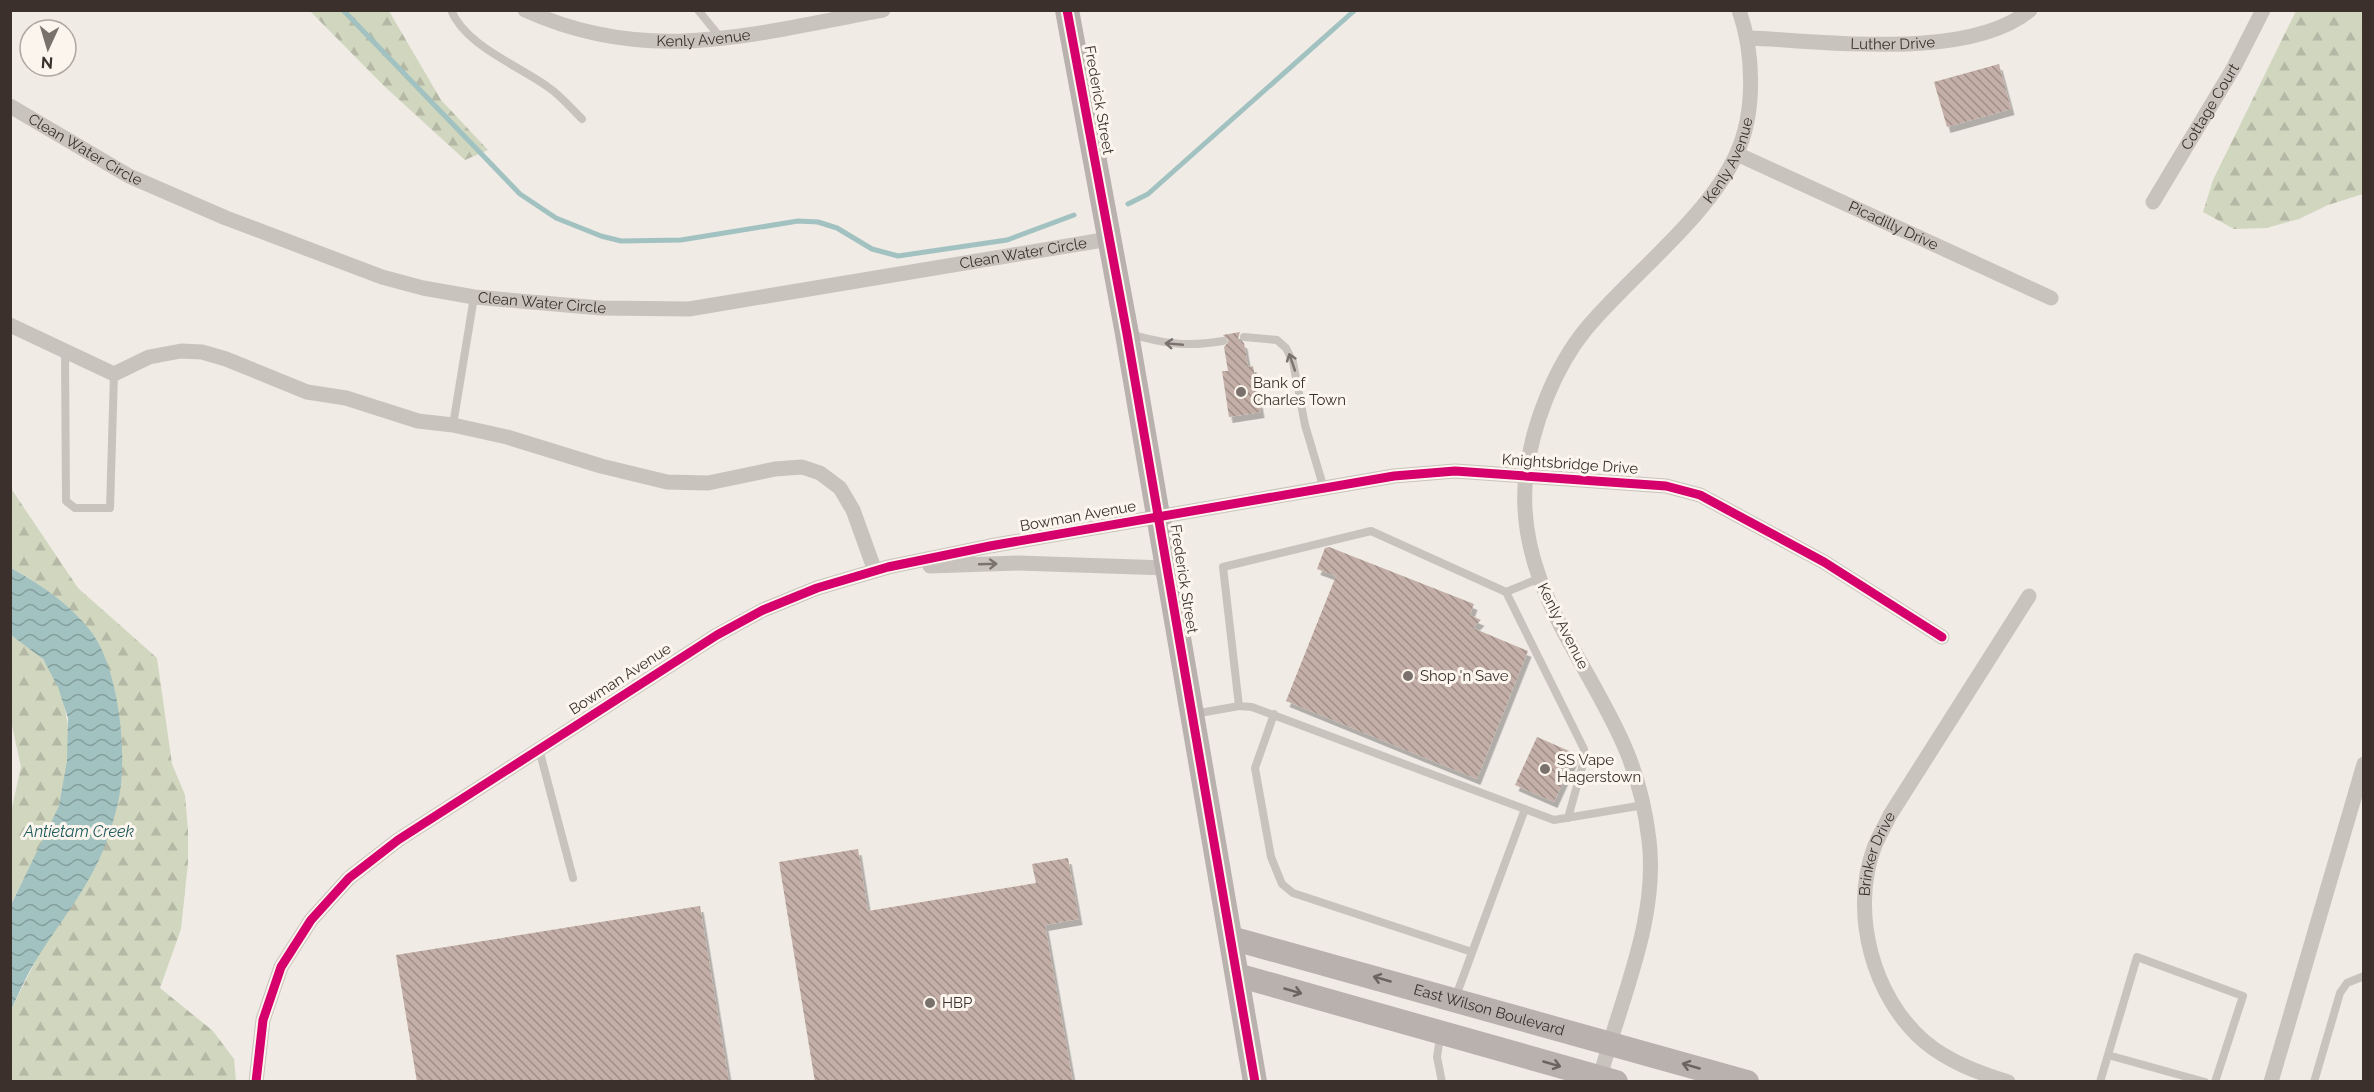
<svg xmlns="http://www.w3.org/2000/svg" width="2374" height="1092" viewBox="0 0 2374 1092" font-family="Raleway,sans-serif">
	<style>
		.forest { fill: url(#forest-firs) }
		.water { fill: url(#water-waves) }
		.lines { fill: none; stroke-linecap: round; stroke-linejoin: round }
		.stream { stroke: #a1c2c1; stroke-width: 5 }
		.building { fill: url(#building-back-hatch); filter: url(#shadow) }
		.service { stroke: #c9c3be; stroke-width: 8 }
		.minor { stroke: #c9c3be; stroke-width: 15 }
		.primary { stroke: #b8b1ad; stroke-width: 24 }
		.cycleway-casing { stroke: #fbf5ee; stroke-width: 13 }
		.cycleway { stroke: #d6006c; stroke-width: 9 }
		.oneway { stroke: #7b726d }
		.oneway2 { stroke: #6d645f }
		.poi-dot { fill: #7a716c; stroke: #fbf5ee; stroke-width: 2 }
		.labels { text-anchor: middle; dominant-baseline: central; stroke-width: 6; stroke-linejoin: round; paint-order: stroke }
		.street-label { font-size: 15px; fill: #3b302b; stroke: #fbf5ee }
		.poi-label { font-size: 15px; fill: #3b302b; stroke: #fbf5ee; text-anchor: start }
		.water-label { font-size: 16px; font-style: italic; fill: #1f5a5e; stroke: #fbf5ee }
	</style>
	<defs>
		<pattern id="forest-firs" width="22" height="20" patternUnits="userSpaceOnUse" patternTransform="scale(1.5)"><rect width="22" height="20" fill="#d1d6bf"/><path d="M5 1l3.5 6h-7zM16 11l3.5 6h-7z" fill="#b4b8a4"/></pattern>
		<pattern id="water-waves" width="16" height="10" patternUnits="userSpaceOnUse" patternTransform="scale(1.5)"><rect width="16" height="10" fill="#a1c2c1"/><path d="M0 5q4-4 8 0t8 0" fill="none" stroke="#849e9d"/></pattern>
		<pattern id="building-back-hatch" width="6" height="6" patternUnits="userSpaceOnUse" patternTransform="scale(1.5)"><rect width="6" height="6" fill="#c3afa7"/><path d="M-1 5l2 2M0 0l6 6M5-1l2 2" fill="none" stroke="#a08f88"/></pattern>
		<filter id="shadow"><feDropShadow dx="3.5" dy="6" stdDeviation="0" flood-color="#0004"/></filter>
	</defs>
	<rect width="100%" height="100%" fill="#f0ebe5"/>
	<path class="forest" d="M310 11H389L441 100 488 150 465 160 384 86Z
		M2296 11H2363V194L2328 205 2299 219 2266 228 2234 229 2203 212 2213 180Z
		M10 487 78 588 157 658 172 764 185 795 188 830V863L181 929 160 988 213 1031 234 1059 236 1081H11V1010L120 792C124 680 112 625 11 568Z
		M11 635C21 642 36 650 43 660 74 700 74 760 59 806 49 836 25 875 11 905V812L21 767 11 721Z"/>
	<path class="water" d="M11 568C40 584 68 603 89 629 118 664 127 747 120 792 118 807 112 825 107 840 92 883 62 919 38 957 27 974 19 993 11 1010V905L59 806 67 761 68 718 58 687 43 659 11 635Z"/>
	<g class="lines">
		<path class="stream" d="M343 10 520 194 556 218 601 236 621 241 681 240 798 221 818 222 837 228 872 249 898 256 1007 240 1074 215
			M1128 204 1148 194 1355 10"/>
	</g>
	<path class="building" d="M1999 64 2011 109 1947 127 1934 82Z
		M1240 332 1238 339 1244 343 1248 367 1253 366 1261 412 1229 417 1222 371H1228L1224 347 1229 341 1223 335Z
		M1329 547 1474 604 1470 615 1481 620 1473 628 1528 651 1477 779 1286 701 1336 576 1317 569 1325 548Z
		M1537 737 1576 754 1554 802 1515 785Z
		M858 849 868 911 1036 883 1032 864 1068 858 1079 919 1045 925 1073 1082H815L779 862Z
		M700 906 729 1082H417L396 955Z"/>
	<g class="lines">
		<path class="service" d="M451 10C465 45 517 65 548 87 560 95 571 108 582 119
			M698 10 720 37
			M1130 334C1165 344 1187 347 1223 341
			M1244 337 1277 340 1286 348 1293 362 1305 425 1324 489
			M65 352 66 501 75 508H110L114 374
			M453 425 474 297
			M1506 592 1538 579
			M1239 706 1223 567 1371 531 1506 592 1584 749 1583 764 1568 818
			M1194 714 1239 706 1252 707 1554 820 1644 805
			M1274 714 1255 768 1271 857 1282 884 1293 893 1472 952
			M539 749 573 878
			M1456 996 1525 809
			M1440 1037 1437 1057 1442 1082
			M2108 1055 2205 1082
			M2100 1082 2137 957 2243 996 2215 1082
			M2314 1082 2340 993 2347 983 2364 976"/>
		<g class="minor">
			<path id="s1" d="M525 10C650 67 756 33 883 10"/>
			<path id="s2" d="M1749 38C1826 41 1968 61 2030 10"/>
			<path id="s3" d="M10 106 129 176 226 218 382 277 423 288 474 297 601 308 689 309 1109 239"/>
			<path id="s4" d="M1737 154 2051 298"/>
			<path id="s5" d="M2153 202 2234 67 2263 10"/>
			<path d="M10 325 114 374 149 357 181 351 202 352 226 359 307 392 346 398 418 421 453 425 507 437 601 466 667 482 708 483 775 469 802 467 820 473 840 488 853 510 875 571"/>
			<path d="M930 566 1018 563 1167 568"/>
			<path d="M256 1082 263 1020 281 967 311 920 349 878 398 840 717 635 763 610 817 588 888 567 990 546 1394 476 1455 471 1666 486 1700 495 1824 562 1942 637"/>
			<path id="s6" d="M1599 1082C1618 1004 1659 922 1649 840 1645 806 1637 774 1623 743 1584 655 1514 579 1526 475 1532 426 1554 368 1586 329 1630 276 1708 217 1736 155 1756 113 1754 53 1739 10"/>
			<path id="s7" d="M2008 1082C1979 1073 1949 1062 1925 1042 1873 998 1850 913 1874 848 1878 837 1885 826 1890 815L2029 596"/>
			<path d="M2271 1082 2364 764"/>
		</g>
		<g class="primary">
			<path d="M1067 10 1127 334 1255 1082"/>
			<path id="s8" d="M1231 938 1747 1082"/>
			<path d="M1237 975 1616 1082"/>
		</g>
		<defs>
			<path id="cycleway" d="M1067 10 1127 334 1255 1082
				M256 1082 263 1020 281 967 311 920 349 878 398 840 717 635 763 610 817 588 888 567 990 546 1394 476 1455 471 1666 486 1700 495 1824 562 1942 637"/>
		</defs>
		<use href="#cycleway" class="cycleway-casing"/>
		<use href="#cycleway" class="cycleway"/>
	</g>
	<defs><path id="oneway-shaft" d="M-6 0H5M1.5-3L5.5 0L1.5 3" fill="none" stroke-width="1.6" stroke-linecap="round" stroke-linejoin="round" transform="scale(1.5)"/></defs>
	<g class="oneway">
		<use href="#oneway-shaft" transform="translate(1174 344) rotate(-175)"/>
		<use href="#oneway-shaft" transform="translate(1292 362) rotate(-109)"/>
		<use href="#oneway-shaft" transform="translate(988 564) rotate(-2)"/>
	</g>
	<g class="oneway2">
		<use href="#oneway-shaft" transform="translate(1382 979) rotate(-164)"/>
		<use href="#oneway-shaft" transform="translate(1293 991) rotate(16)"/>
		<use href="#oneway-shaft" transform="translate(1552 1064) rotate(16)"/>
		<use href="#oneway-shaft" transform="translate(1691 1066) rotate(-164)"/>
	</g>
	<g class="poi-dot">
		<circle cx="1241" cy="392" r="6"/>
		<circle cx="1408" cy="676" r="6"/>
		<circle cx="1545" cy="769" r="6"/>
		<circle cx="930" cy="1003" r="6"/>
	</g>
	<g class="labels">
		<g class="street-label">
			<text stroke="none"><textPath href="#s1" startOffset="183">Kenly Avenue</textPath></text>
			<text stroke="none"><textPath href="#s2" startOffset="144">Luther Drive</textPath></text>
			<text transform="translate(1099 100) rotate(80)">Frederick Street</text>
			<text stroke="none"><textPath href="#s5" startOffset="111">Cottage Court</textPath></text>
			<text stroke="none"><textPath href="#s3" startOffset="87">Clean Water Circle</textPath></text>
			<text stroke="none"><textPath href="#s6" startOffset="1022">Kenly Avenue</textPath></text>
			<text stroke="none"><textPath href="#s4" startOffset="172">Picadilly Drive</textPath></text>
			<text stroke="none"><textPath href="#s3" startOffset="1059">Clean Water Circle</textPath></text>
			<text stroke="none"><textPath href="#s3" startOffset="573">Clean Water Circle</textPath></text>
			<text transform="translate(1570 464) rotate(4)">Knightsbridge Drive</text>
			<text transform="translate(1078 516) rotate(-10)">Bowman Avenue</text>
			<text transform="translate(1184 579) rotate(81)">Frederick Street</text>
			<text transform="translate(1563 626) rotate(63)">Kenly Avenue</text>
			<text transform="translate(620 679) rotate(-33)">Bowman Avenue</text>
			<text stroke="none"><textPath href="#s7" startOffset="300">Brinker Drive</textPath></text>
			<text stroke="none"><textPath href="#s8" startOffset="268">East Wilson Boulevard</textPath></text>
		</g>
		<g class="poi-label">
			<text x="1253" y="383">Bank of<tspan x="1253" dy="17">Charles Town</tspan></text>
			<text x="1420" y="676">Shop 'n Save</text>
			<text x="1557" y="760">SS Vape<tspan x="1557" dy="17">Hagerstown</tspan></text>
			<text x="942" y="1003">HBP</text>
		</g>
		<g class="water-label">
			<text x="79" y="831">Antietam Creek</text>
		</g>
	</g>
	<rect width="2374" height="1092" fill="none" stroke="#3b302b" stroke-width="24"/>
	<g transform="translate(48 48) rotate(184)"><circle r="28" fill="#fbf5ee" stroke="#aea6a0" stroke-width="1.5"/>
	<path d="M0-4.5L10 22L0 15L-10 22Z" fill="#7a716c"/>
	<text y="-9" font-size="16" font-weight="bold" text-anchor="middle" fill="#3b302b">N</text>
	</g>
</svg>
